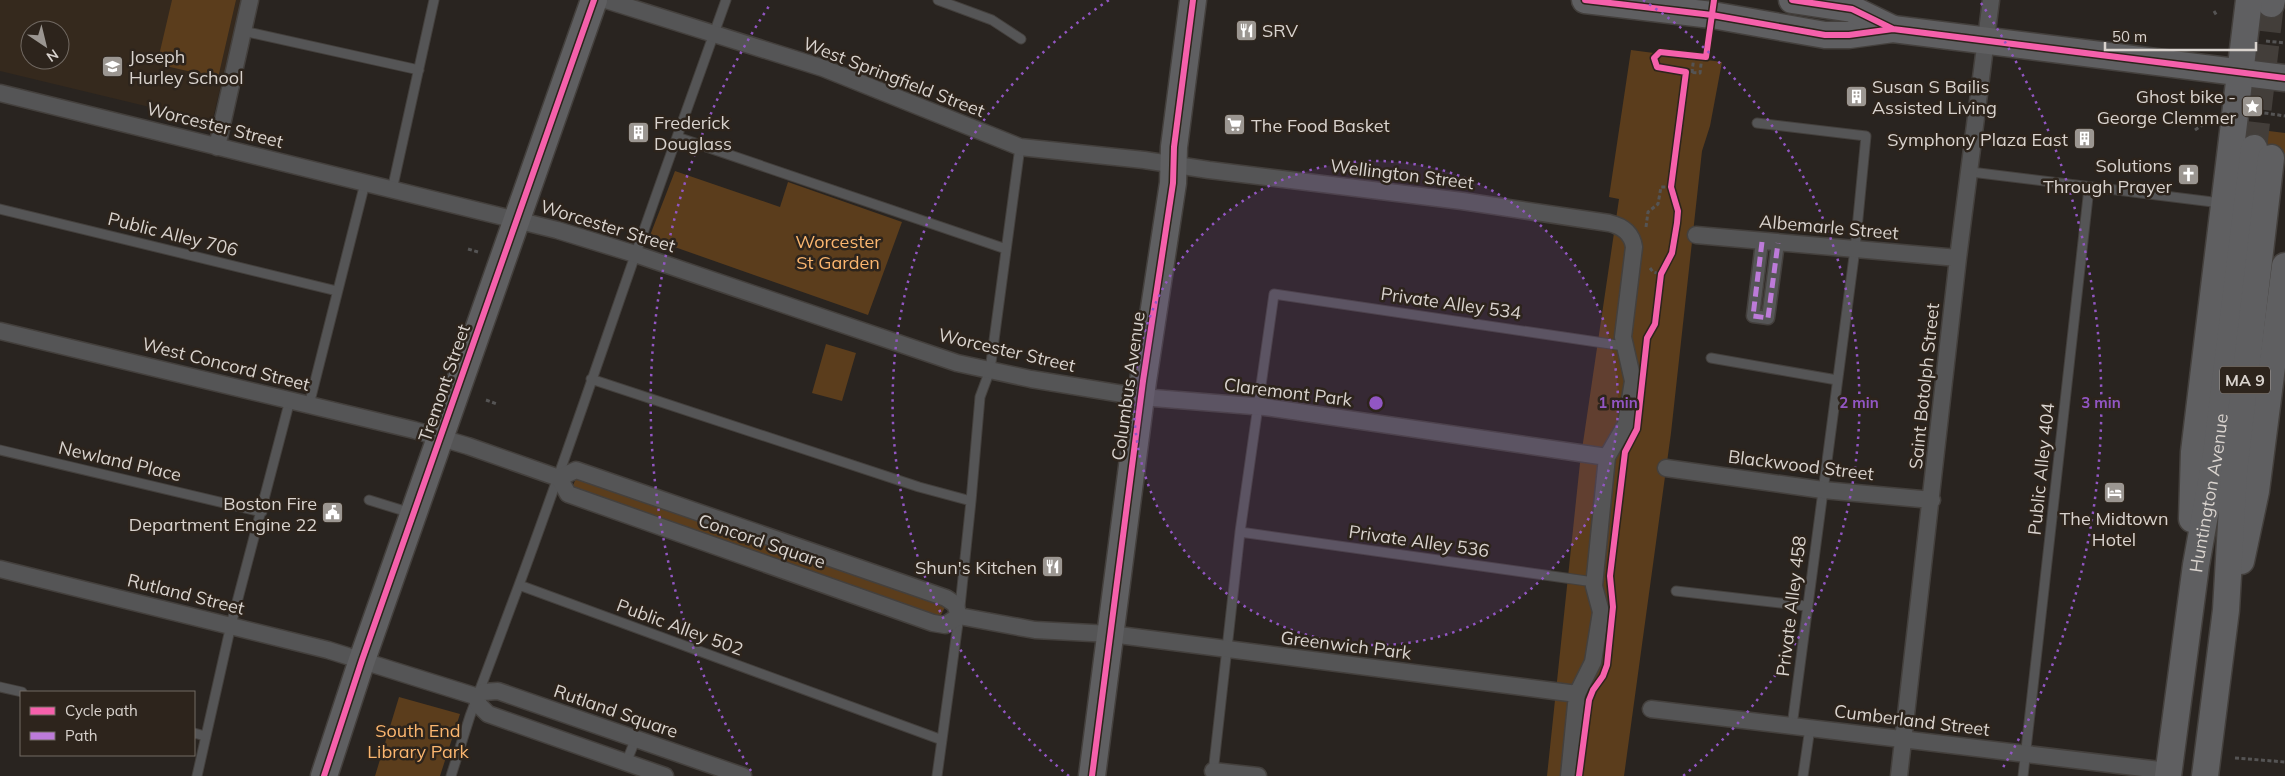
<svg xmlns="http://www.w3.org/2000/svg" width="2285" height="776" viewBox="0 0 2285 776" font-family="Mulish,sans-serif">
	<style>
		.built { fill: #35291d; fill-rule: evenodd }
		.green { fill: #5b3d1c }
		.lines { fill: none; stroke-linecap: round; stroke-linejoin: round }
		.primary-tunnel { stroke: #433e3a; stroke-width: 26; stroke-dasharray: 26 13; stroke-linecap: butt }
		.service-casing { stroke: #44403d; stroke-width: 11 }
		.pedestrian-casing { stroke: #44403d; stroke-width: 15 }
		.minor-casing { stroke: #44403d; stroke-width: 19 }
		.primary-casing { stroke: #44403d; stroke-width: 29 }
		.path { stroke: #555454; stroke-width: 3; stroke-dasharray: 4 2.5; stroke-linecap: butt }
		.service { stroke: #555556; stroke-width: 9 }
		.pedestrian { stroke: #555556; stroke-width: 12 }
		.minor { stroke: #555556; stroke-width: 16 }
		.primary { stroke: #5f5f61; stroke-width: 26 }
		.quiet { stroke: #bd7bd9; stroke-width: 5; stroke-dasharray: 10 5; stroke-linecap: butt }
		.cycleway-casing { stroke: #2d241c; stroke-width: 9 }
		.cycleway { stroke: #f560ab; stroke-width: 6 }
		.ring { fill: none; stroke: #9256c3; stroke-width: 2.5; stroke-dasharray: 2.5 5 }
		.labels { text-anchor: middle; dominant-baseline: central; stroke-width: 5; stroke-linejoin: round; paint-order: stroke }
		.shield { fill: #2d241c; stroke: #a59e99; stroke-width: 1 }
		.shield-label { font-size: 16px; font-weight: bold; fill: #d9d3ce }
		.poi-label { font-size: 18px; fill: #d9d3ce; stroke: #2d241c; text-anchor: start }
		.street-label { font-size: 18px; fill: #d9d3ce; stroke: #2d241c }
		.park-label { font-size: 18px; fill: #fbb66f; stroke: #2d241c }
		.centre { fill: #9256c3; stroke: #2d241c; stroke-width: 2.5 }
		.ring-label { font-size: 15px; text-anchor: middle; font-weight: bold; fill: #9256c3; stroke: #2d241c; stroke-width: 5; stroke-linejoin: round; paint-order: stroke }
	</style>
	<rect width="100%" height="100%" fill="#292420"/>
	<path class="built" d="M0 0H242L212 122 0 71ZM30 30H60V60H30Z"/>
	<path class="green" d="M172 0H236L218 78 157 64Z
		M1631 50 1722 62 1710 126 1702 151 1671 433 1624 776H1547L1580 463 1619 199 1609 197Z
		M2245 128 2285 133V157L2275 151 2241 153Z
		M675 171 780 207 788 182 902 222 868 315 649 238Z
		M826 344 856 353 842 401 812 393Z
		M576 478 945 607 940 617 572 488Z
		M399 697 460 714 440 776H375Z"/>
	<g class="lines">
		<path class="primary-tunnel" d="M2254 148 2271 4"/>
		<defs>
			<path id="service" d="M938 0 992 20 1021 39
				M243 31 419 70
				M1757 123 1866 136 1855 249 1792 726
				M677 137 726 0
				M1971 172 2221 203
				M392 190 434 0
				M0 209 337 291
				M1711 358 1837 380
				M591 379 919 487 971 501 959 616 937 776
				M309 405 365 183
				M0 450 262 512
				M369 500 411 513
				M971 501 980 397 990 370 1020 147
				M1240 532 1594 582
				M519 585C574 437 623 286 677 137L1006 249
				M1676 591 1806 606
				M0 687 22 692
				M194 733 205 736
				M626 763 636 738
				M1213 773 1240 532 1274 294 1624 346
				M197 776 231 625 290 400
				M451 776 470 716 519 585 942 740
				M1803 776 1810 728
				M2023 776 2089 188"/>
			<path id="pedestrian" d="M1762 242 1753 316 1768 318 1778 243"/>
			<path id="minor" d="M606 0 823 68 1020 147 1144 160 1209 170 1462 201 1609 223C1622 226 1632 233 1634 247L1623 337 1633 381 1626 424 1607 457 1594 586 1601 612 1593 662 1577 694 1569 776
				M0 93 557 230 635 254 957 363 1031 379 1141 397 1265 407 1607 457
				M217 147 250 0
				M1696 235 1958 258
				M0 331 414 430 468 446 559 478 568 494 933 623 945 625 959 616
				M1666 468 1823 490 1932 500
				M559 478 576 470 946 598 955 604 959 616
				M0 569 328 650 478 697
				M959 616 1035 630 1111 634 1577 694
				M478 697 483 692 498 691 743 776
				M478 697V704L488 714 665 776
				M1651 709 2168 771
				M1213 771 1258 776
				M1899 776 1958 258 1991 0"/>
			<g id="primary">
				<path d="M1585 0 1712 15 1825 35H1849L1893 29 2285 78"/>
				<path d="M1792 0 1852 9 1893 29"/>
				<path d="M2271 4 2272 0"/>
				<path d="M2192 519 2194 452 2249 0"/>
				<path d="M2241 561 2256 491 2285 266"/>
				<path d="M324 776 362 660 594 0"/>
				<path d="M1092 776 1143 381 1173 183 1174 147 1193 0"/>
				<path id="s1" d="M2168 776 2196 565 2216 454 2254 148"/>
				<path d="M2205 776 2226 610 2234 473 2271 158"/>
			</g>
		</defs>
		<use href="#service" class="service-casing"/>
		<use href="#pedestrian" class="pedestrian-casing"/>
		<use href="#minor" class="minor-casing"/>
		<use href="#primary" class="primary-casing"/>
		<path class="path" d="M2214 11 2217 16
			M2266 41 2285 43
			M1686 72 1700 73 1702 56
			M1692 73 1694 55
			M2258 112 2285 116
			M2195 130 2205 123
			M1646 227 1648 212 1658 204 1661 187H1671
			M468 249 478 252
			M1650 268 1653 272 1661 274
			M486 400 497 404
			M2235 758 2285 762"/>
		<use href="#service" class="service"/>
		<use href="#pedestrian" class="pedestrian"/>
		<use href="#minor" class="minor"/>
		<use href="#primary" class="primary"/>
		<path class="quiet" d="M1762 242 1753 316 1768 318 1778 243"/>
		<defs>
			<path id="cycleway" d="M1585 0 1712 15 1825 35H1849L1893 29 2285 78
				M1792 0 1852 9 1893 29
				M324 776 362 660 594 0
				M1092 776 1143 381 1173 183 1174 147 1193 0
				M1579 776 1589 700 1593 690 1603 676 1607 665 1613 607 1610 576 1625 452 1637 429 1647 338 1655 324 1661 274 1672 253 1677 223 1678 211 1671 187 1686 72 1657 67 1654 58 1660 52 1706 57 1714 0"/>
		</defs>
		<use href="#cycleway" class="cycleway-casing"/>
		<use href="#cycleway" class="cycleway"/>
	</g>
	<circle cx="1376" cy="403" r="242" fill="#9256c3" fill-opacity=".12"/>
	<g class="ring">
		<circle cx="1376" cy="403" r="242"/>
		<path d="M1069 776A483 483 0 0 1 1109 0M1643 0A483 483 0 0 1 1683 776"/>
		<path d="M751 771A725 725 0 0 1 771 3M1981 3A725 725 0 0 1 2001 771"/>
	</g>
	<defs>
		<symbol id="restaurant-square" viewBox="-11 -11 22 22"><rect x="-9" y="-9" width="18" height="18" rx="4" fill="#9b9691" stroke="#2d241c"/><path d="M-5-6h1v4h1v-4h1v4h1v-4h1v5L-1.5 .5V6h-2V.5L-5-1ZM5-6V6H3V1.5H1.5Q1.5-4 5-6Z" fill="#fff"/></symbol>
		<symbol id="school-square" viewBox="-11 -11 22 22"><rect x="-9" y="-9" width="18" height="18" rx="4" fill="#9b9691" stroke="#2d241c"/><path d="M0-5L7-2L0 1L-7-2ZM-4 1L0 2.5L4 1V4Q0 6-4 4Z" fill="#fff"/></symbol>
		<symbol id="building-square" viewBox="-11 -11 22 22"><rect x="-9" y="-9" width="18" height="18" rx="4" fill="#9b9691" stroke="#2d241c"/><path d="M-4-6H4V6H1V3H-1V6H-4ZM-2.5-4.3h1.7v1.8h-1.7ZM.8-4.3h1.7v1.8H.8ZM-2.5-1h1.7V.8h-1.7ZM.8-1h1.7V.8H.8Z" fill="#fff"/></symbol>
		<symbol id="sight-square" viewBox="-11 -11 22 22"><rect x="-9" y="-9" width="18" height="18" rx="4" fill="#9b9691" stroke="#2d241c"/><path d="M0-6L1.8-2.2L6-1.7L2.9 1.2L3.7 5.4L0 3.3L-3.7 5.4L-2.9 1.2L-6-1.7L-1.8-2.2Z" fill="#fff"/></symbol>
		<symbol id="supermarket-square" viewBox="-11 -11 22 22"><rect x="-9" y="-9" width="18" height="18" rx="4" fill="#9b9691" stroke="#2d241c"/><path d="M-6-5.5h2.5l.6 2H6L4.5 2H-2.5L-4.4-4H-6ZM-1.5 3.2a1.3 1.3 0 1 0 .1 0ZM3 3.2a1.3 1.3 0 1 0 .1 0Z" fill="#fff"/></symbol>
		<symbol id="church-square" viewBox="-11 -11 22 22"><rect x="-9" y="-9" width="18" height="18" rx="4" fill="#9b9691" stroke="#2d241c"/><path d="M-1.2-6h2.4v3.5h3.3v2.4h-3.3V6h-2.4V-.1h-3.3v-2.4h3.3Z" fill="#fff"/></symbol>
		<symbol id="hotel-square" viewBox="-11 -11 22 22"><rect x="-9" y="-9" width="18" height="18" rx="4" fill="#9b9691" stroke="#2d241c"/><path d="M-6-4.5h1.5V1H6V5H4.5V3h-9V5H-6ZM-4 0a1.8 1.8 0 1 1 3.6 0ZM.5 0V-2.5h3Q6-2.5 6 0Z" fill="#fff"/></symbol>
		<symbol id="civic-square" viewBox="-11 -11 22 22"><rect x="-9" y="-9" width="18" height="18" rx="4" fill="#9b9691" stroke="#2d241c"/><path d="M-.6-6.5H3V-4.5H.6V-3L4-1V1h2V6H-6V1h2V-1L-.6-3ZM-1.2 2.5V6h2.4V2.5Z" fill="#fff"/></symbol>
	</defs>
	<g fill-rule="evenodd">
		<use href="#restaurant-square" x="1234" y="18" width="25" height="25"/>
		<use href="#school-square" x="100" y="54" width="25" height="25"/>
		<use href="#building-square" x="1844" y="84" width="25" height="25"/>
		<use href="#sight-square" x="2240" y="94" width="25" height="25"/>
		<use href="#supermarket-square" x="1222" y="112" width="25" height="25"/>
		<use href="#building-square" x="626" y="120" width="25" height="25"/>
		<use href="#building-square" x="2072" y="126" width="25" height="25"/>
		<use href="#church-square" x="2176" y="162" width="25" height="25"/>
		<use href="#hotel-square" x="2102" y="480" width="25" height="25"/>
		<use href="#civic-square" x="320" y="500" width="25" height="25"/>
		<use href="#restaurant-square" x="1040" y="554" width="25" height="25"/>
	</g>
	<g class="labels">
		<rect class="shield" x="2220" y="366.5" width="50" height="27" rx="4"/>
		<g class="shield-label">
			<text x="2245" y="380">MA 9</text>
		</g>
		<g class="poi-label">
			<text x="1262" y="30">SRV</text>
			<text x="129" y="56">Joseph<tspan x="129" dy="21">Hurley School</tspan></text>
			<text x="1872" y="86">Susan S Bailis<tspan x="1872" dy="21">Assisted Living</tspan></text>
			<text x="2236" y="96" text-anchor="end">Ghost bike -<tspan x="2236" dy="21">George Clemmer</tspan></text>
			<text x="654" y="122">Frederick<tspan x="654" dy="21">Douglass</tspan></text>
			<text x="1251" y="125">The Food Basket</text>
			<text x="2068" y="139" text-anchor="end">Symphony Plaza East</text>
			<text x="2172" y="165" text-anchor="end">Solutions<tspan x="2172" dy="21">Through Prayer</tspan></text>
			<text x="317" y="503" text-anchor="end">Boston Fire<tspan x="317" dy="21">Department Engine 22</tspan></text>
			<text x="2114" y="518" text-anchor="middle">The Midtown<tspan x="2114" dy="21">Hotel</tspan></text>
			<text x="1037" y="567" text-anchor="end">Shun's Kitchen</text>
		</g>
		<g class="street-label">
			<text transform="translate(894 77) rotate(21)">West Springfield Street</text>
			<text transform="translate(215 125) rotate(14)">Worcester Street</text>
			<text transform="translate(1402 174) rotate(7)">Wellington Street</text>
			<text transform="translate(608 226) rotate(17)">Worcester Street</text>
			<text transform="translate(1829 227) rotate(5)">Albemarle Street</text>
			<text transform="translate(173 234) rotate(14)">Public Alley 706</text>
			<text transform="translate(1451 303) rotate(8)">Private Alley 534</text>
			<text transform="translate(1007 350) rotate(13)">Worcester Street</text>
			<text transform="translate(226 364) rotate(14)">West Concord Street</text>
			<text transform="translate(444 383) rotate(-71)">Tremont Street</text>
			<text transform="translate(1128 386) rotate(-82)">Columbus Avenue</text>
			<text transform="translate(1924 386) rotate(-84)">Saint Botolph Street</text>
			<text transform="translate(1288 392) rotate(7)">Claremont Park</text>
			<text transform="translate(120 461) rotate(13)">Newland Place</text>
			<text transform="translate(1801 465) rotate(7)">Blackwood Street</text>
			<text transform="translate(2041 469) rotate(-84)">Public Alley 404</text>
			<text stroke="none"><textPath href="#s1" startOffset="286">Huntington Avenue</textPath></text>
			<text transform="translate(762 541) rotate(19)">Concord Square</text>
			<text transform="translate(1419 541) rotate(8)">Private Alley 536</text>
			<text transform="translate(186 594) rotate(14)">Rutland Street</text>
			<text transform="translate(1791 606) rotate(-83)">Private Alley 458</text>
			<text transform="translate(680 627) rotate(20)">Public Alley 502</text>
			<text transform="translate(1346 645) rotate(7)">Greenwich Park</text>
			<text transform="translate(616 711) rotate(19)">Rutland Square</text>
			<text transform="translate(1912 720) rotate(7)">Cumberland Street</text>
		</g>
		<g class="park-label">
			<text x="838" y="241">Worcester<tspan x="838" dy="21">St Garden</tspan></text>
			<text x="418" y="730">South End<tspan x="418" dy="21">Library Park</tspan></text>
		</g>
	</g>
	<circle cx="1376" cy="403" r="8" class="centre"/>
	<g class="ring-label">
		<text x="1618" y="408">1 min</text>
		<text x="1859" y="408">2 min</text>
		<text x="2101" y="408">3 min</text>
	</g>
	<rect x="20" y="691" width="175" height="65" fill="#2d241c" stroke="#726a63"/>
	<rect x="30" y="707" width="25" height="8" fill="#f560ab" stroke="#726a63"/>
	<text x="65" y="716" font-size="15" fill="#d9d3ce">Cycle path</text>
	<rect x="30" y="732" width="25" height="8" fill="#bd7bd9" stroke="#726a63"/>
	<text x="65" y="741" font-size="15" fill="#d9d3ce">Path</text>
	<g transform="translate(45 45) rotate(145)"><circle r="24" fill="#2d241c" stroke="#726a63"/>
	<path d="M0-4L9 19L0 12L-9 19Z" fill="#9b9691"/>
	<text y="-8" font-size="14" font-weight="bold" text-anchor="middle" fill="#d9d3ce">N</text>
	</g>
	<path d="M2105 42v8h151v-8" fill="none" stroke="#d9d3ce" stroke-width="2.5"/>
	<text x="2112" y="42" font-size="15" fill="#d9d3ce" stroke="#2d241c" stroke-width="4" paint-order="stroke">50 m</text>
</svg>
